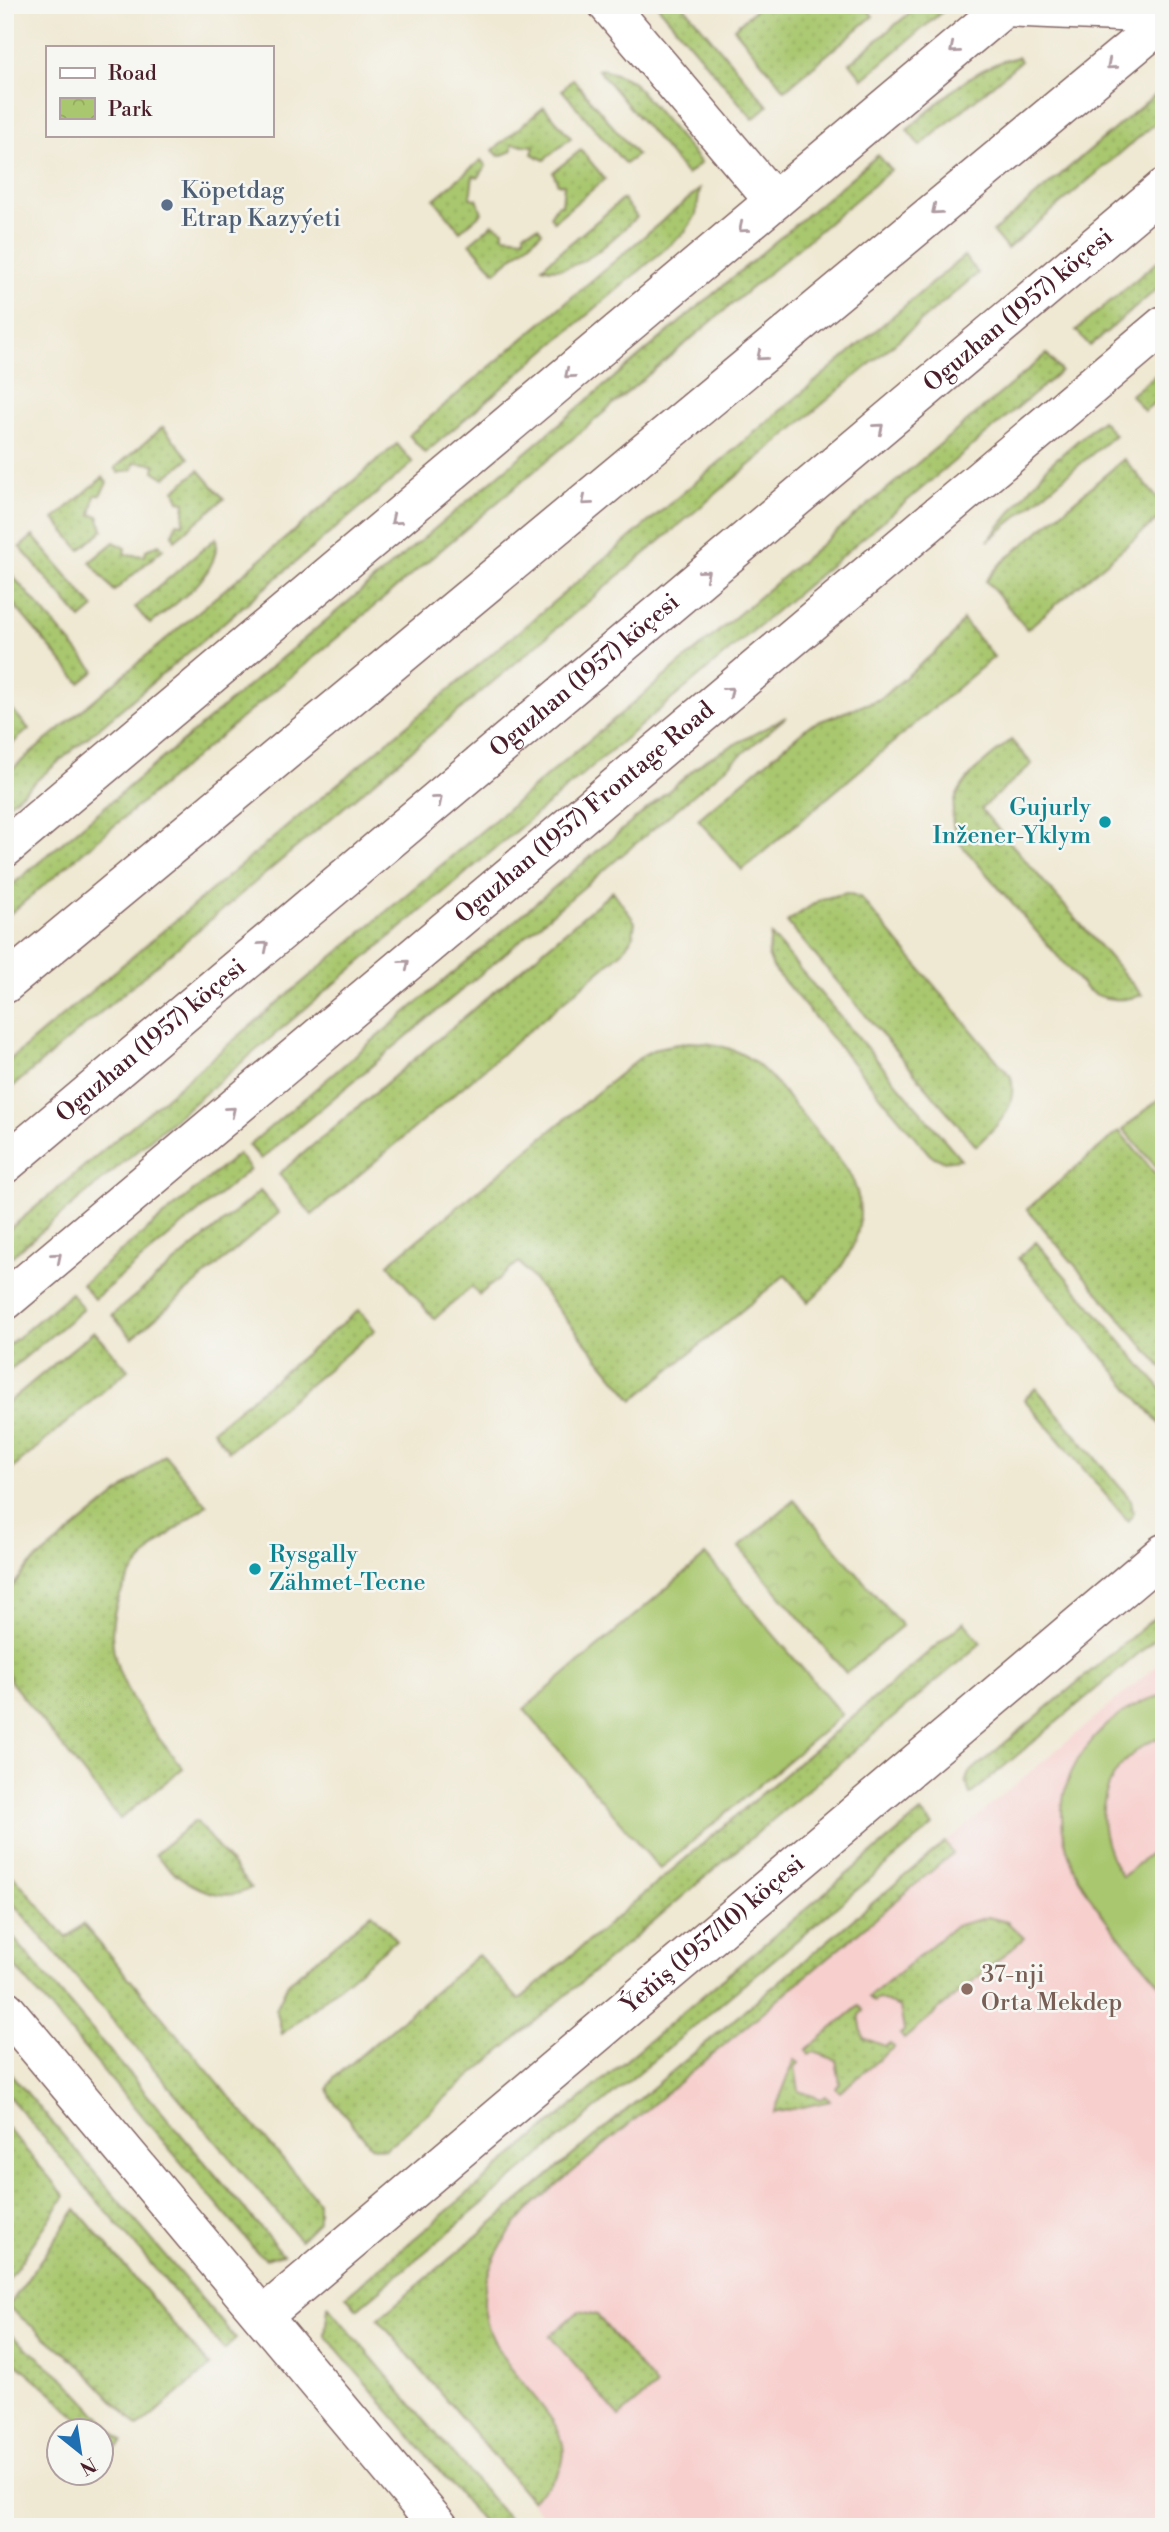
<svg xmlns="http://www.w3.org/2000/svg" width="1169" height="2532" viewBox="0 0 1169 2532" font-family="'Libre Bodoni',serif">
	<style>
		.built { fill: #f7d0ce }
		.grass { fill: url(#grass-dots); stroke: #7a734c; stroke-width: 2 }
		.park { fill: url(#park-crowns); stroke: #7a734c; stroke-width: 2 }
		.pitch { fill: #a9c76e; stroke: #7a734c; stroke-width: 2 }
		.lines { fill: none; stroke-linecap: round; stroke-linejoin: round }
		.minor-casing { stroke: #846565; stroke-width: 41 }
		.major-casing { stroke: #846565; stroke-width: 41 }
		.minor { stroke: #fff; stroke-width: 38 }
		.major { stroke: #fff; stroke-width: 38 }
		.oneway { stroke: #ae9aa0 }
		.service-dot { fill: #5c6f8a; stroke: #f6f6f2; stroke-width: 2.5 }
		.culture-dot { fill: #0f9aa8; stroke: #f6f6f2; stroke-width: 2.5 }
		.education-dot { fill: #8d6e63; stroke: #f6f6f2; stroke-width: 2.5 }
		.labels { text-anchor: middle; dominant-baseline: central; stroke-width: 5; stroke-linejoin: round; paint-order: stroke }
		.service-label { font-size: 24px; fill: #4e5e75; stroke: #f6f6f2; text-anchor: start }
		.street-label { font-size: 24px; fill: #4a1f2b; stroke: #f6f6f2 }
		.culture-label { font-size: 24px; fill: #0d838f; stroke: #f6f6f2; text-anchor: end }
		.education-label { font-size: 24px; fill: #785e54; stroke: #f6f6f2; text-anchor: start }
	</style>
	<defs>
		<pattern id="grass-dots" width="8" height="8" patternUnits="userSpaceOnUse" patternTransform="scale(1.75)"><rect width="8" height="8" fill="#a9c76e"/><path d="M2 2h.1M6 6h.1" fill="none" stroke="#93aa5f" stroke-width="1.8" stroke-linecap="round"/></pattern>
		<pattern id="park-crowns" width="20" height="18" patternUnits="userSpaceOnUse" patternTransform="scale(1.75)"><rect width="20" height="18" fill="#a9c76e"/><path d="M2 6a3 3 0 1 1 6 0M12 15a3 3 0 1 1 6 0" fill="none" stroke="#93aa5f"/></pattern>
	</defs>
	<rect width="100%" height="100%" fill="#f6f6f2"/>
	<filter id="ink" filterUnits="userSpaceOnUse"><feTurbulence type="fractalNoise" baseFrequency=".0143" numOctaves="2"/><feDisplacementMap in="SourceGraphic" scale="14" xChannelSelector="R" yChannelSelector="G"/><feConvolveMatrix kernelMatrix="1 2 1 2 8 2 1 2 1" color-interpolation-filters="sRGB"/></filter>
	<filter id="wash" filterUnits="userSpaceOnUse"><feTurbulence type="fractalNoise" baseFrequency=".00686" numOctaves="4" result="noise"/><feDisplacementMap in="SourceGraphic" scale="28" xChannelSelector="R" yChannelSelector="G"/><feGaussianBlur stdDeviation="1.57" result="paint"/><feColorMatrix in="noise" values="0 0 0 0 0 0 0 0 0 0 0 0 0 0 0 0 0 1.4 0 .05"/><feComposite in="paint" operator="in"/></filter>
	<g filter="url(#wash)">
		<rect width="100%" height="100%" fill="#efe8d2"/>
		<path class="built" d="M1164 1660V2527H552L377 2319Z"/>
		<path class="grass" d="M657 5H683L768 106 753 119Z
			M761 5H864L873 16 785 90 734 28Z
			M919 5H950L863 79 850 63Z
			M1018 57 1021 61 920 146 907 130C940 102 974 65 1018 57Z
			M603 69 632 81 701 163 687 175 598 70Z
			M573 79 637 155 625 164 562 90Z
			M1164 87V116L1007 249 993 232Z
			M544 107 571 138 544 160 532 154 534 146 512 144V151L499 156 493 150Z
			M581 150 605 179 554 221 550 216 557 205H562L564 184H558L553 172Z
			M878 155 891 170 5 918V891Z
			M481 160 486 166 479 177 473 176 470 198 477 199 482 213 460 231 434 199Z
			M700 189 696 215 685 232 425 453 409 435Z
			M623 199 637 217C612 238 579 278 542 267Z
			M493 224 503 230V236L524 238V232L538 227 542 232 495 272 470 243Z
			M964 256 978 273 5 1093V1064Z
			M1164 256V283L1090 346 1076 330Z
			M1047 354 1061 371 5 1262V1233Z
			M1164 368V395L1144 411 1131 395Z
			M1102 420 1115 435 988 541 1049 465Z
			M163 427 189 458 165 478 154 471 155 464 134 462 133 469 119 473 115 468Z
			M397 444 413 463 5 807V775Z
			M1124 459 1164 506V514L1027 629 986 581 999 565Z
			M199 470 224 499 175 540 172 534 177 523 183 524 185 502 179 501 175 490Z
			M103 477 107 483 100 495H95L91 515 98 516 103 530 80 550 54 519Z
			M33 536 94 608 81 619 20 547Z
			M216 538C221 576 175 603 150 624L135 607Z
			M114 542 125 548 124 554 145 556 146 550 159 544 163 549 114 591 90 562Z
			M5 567 95 671 80 683 8 598 5 592Z
			M963 620 994 657 742 870 698 819 810 725 880 699 950 639Z
			M5 701 29 729 6 749 5 748Z
			M786 717 261 1159 249 1145 705 760Z
			M1011 740 1032 764 981 809 1142 995C1121 1002 1104 1001 1086 989L958 841C937 793 979 767 1011 740Z
			M613 891 635 922 633 936 623 951 312 1215 279 1174Z
			M847 893 860 897 1011 1077C1018 1108 997 1126 976 1146L787 922 821 899Z
			M771 935 961 1159 943 1161 930 1155 773 968 768 955Z
			M689 1042C751 1043 768 1074 804 1117 818 1135 836 1152 848 1171 878 1223 847 1269 808 1302L785 1275 633 1400 519 1262 479 1295 472 1287 434 1319 388 1264 643 1055 657 1048Z
			M1119 1131 1164 1184V1370L1027 1209Z
			M238 1154 250 1169 94 1299 82 1284Z
			M260 1191 279 1213 132 1338 112 1315Z
			M1036 1242 1164 1392V1429L1018 1258Z
			M71 1293 83 1309 5 1374V1348Z
			M359 1310 375 1330 229 1451 213 1430Z
			M94 1331 128 1370 5 1475V1405Z
			M1036 1388 1131 1500 1133 1513 1128 1521 1024 1399Z
			M165 1455 207 1505C185 1522 160 1539 142 1561 76 1636 132 1707 183 1768L120 1819 11 1682C3 1666 2 1621 5 1603 8 1589 21 1576 30 1565Z
			M1164 1610V1632L970 1795 966 1780 969 1773Z
			M964 1622 981 1643 385 2149 371 2146 331 2098 328 2088 333 2079 478 1955 519 2000Z
			M921 1812 933 1826 357 2309 346 2296Z
			M195 1821H196L251 1888C218 1908 176 1879 155 1854Z
			M945 1842 953 1853 534 2204C395 2347 593 2397 560 2469 554 2482 541 2491 531 2500L378 2319Z
			M5 1866 67 1938 83 1924 313 2195 318 2202V2222L300 2240 5 1894Z
			M372 1913 396 1940 282 2034 276 2008 288 1983Z
			M988 1917 1007 1922 1024 1938 904 2039 900 2034 904 2031 900 2007 878 1999 874 2002 869 1997 955 1926Z
			M5 1928 283 2254 266 2259 258 2253 5 1955Z
			M859 2006 863 2011 859 2015 863 2038 885 2046 890 2043 894 2047 840 2092 836 2088 840 2083 836 2060 814 2052 809 2055 806 2050Z
			M795 2059 799 2063 795 2067 799 2091 821 2099 826 2096 830 2101 774 2113Z
			M5 2067 236 2339 224 2350 5 2092Z
			M5 2125 65 2196 5 2285Z
			M76 2209 210 2367 138 2427 80 2365 8 2307Z
			M328 2306 515 2527H487L325 2335Z
			M579 2311 597 2315 656 2386 619 2417 550 2336Z
			M5 2330 66 2380 123 2442 109 2454 102 2445V2430H89L53 2394 5 2353Z"/>
		<path class="park" d="M794 1500 902 1626 846 1673 739 1547Z"/>
		<path class="pitch" d="M1164 1095V1176L1123 1129Z
			M706 1555 842 1715 660 1869 524 1709Z
			M1164 1695V1735C1101 1761 1085 1821 1122 1877L1164 1843V1989C1109 1923 1018 1838 1086 1748 1106 1722 1132 1702 1164 1695Z"/>
	</g>
	<g filter="url(#ink)">
		<g class="lines">
			<defs>
				<g id="minor">
					<path d="M608 5 774 201"/>
					<path d="M5 848 1007 5"/>
					<path id="s1" d="M5 1301 1164 325"/>
					<path d="M5 2009 439 2527"/>
					<path id="s2" d="M263 2316 1164 1553"/>
				</g>
				<g id="major">
					<path d="M1005 7 1164 14"/>
					<path d="M5 984 1164 21"/>
					<path id="s3" d="M5 1164 1164 188"/>
				</g>
			</defs>
			<use href="#minor" class="minor-casing"/>
			<use href="#major" class="major-casing"/>
			<use href="#minor" class="minor"/>
			<use href="#major" class="major"/>
		</g>
		<defs><path id="oneway-chevron" d="M-2-3.5L2.5 0L-2 3.5" fill="none" stroke-width="1.6" stroke-linecap="round" stroke-linejoin="round" transform="scale(1.75)"/></defs>
		<g class="oneway">
			<use href="#oneway-chevron" transform="translate(954 49) rotate(140)"/>
			<use href="#oneway-chevron" transform="translate(1111 65) rotate(140)"/>
			<use href="#oneway-chevron" transform="translate(936 210) rotate(140)"/>
			<use href="#oneway-chevron" transform="translate(743 228) rotate(140)"/>
			<use href="#oneway-chevron" transform="translate(761 356) rotate(140)"/>
			<use href="#oneway-chevron" transform="translate(569 374) rotate(140)"/>
			<use href="#oneway-chevron" transform="translate(879 428) rotate(-40)"/>
			<use href="#oneway-chevron" transform="translate(586 501) rotate(140)"/>
			<use href="#oneway-chevron" transform="translate(395 520) rotate(140)"/>
			<use href="#oneway-chevron" transform="translate(705 574) rotate(-40)"/>
			<use href="#oneway-chevron" transform="translate(729 691) rotate(-40)"/>
			<use href="#oneway-chevron" transform="translate(438 800) rotate(-40)"/>
			<use href="#oneway-chevron" transform="translate(264 946) rotate(-40)"/>
			<use href="#oneway-chevron" transform="translate(405 964) rotate(-40)"/>
			<use href="#oneway-chevron" transform="translate(231 1111) rotate(-40)"/>
			<use href="#oneway-chevron" transform="translate(57 1257) rotate(-40)"/>
		</g>
	</g>
	<circle class="service-dot" cx="167" cy="205" r="7"/>
	<g class="culture-dot">
		<circle cx="1105" cy="822" r="7"/>
		<circle cx="255" cy="1569" r="7"/>
	</g>
	<circle class="education-dot" cx="967" cy="1989" r="7"/>
	<g class="labels">
		<g class="service-label">
			<text x="181" y="191">Köpetdag<tspan x="181" dy="28">Etrap Kazyýeti</tspan></text>
		</g>
		<g class="street-label">
			<text stroke="none"><textPath href="#s3" startOffset="1325">Oguzhan (1957) köçesi</textPath></text>
			<text stroke="none"><textPath href="#s3" startOffset="758">Oguzhan (1957) köçesi</textPath></text>
			<text stroke="none"><textPath href="#s1" startOffset="758">Oguzhan (1957) Frontage Road</textPath></text>
			<text stroke="none"><textPath href="#s3" startOffset="191">Oguzhan (1957) köçesi</textPath></text>
			<text stroke="none"><textPath href="#s2" startOffset="590">Ýeňiş (1957/10) köçesi</textPath></text>
		</g>
		<g class="culture-label">
			<text x="1091" y="808">Gujurly<tspan x="1091" dy="28">Inžener-Yklym</tspan></text>
			<text x="269" y="1555" text-anchor="start">Rysgally<tspan x="269" dy="28">Zähmet-Tecne</tspan></text>
		</g>
		<g class="education-label">
			<text x="981" y="1975">37-nji<tspan x="981" dy="28">Orta Mekdep</tspan></text>
		</g>
	</g>
	<rect width="1169" height="2532" fill="none" stroke="#f6f6f2" stroke-width="28"/>
	<rect x="46" y="46" width="228" height="91" fill="#f6f6f2" stroke="#b1a0a2" stroke-width="2"/>
	<rect x="60" y="68" width="35" height="10" fill="#ffffff" stroke="#b1a0a2" stroke-width="2"/>
	<text x="108" y="80" font-size="21" fill="#4a1f2b">Road</text>
	<rect x="60" y="98" width="35" height="21" fill="url(#park-crowns)" stroke="#b1a0a2" stroke-width="2"/>
	<text x="108" y="116" font-size="21" fill="#4a1f2b">Park</text>
	<g transform="translate(80 2452) rotate(150)"><circle r="33" fill="#f6f6f2" stroke="#b1a0a2" stroke-width="2"/>
	<path d="M0-5L12 26L0 18L-12 26Z" fill="#1f6fb2"/>
	<text y="-10" font-size="19" font-weight="bold" text-anchor="middle" fill="#4a1f2b">N</text>
	</g>
</svg>
